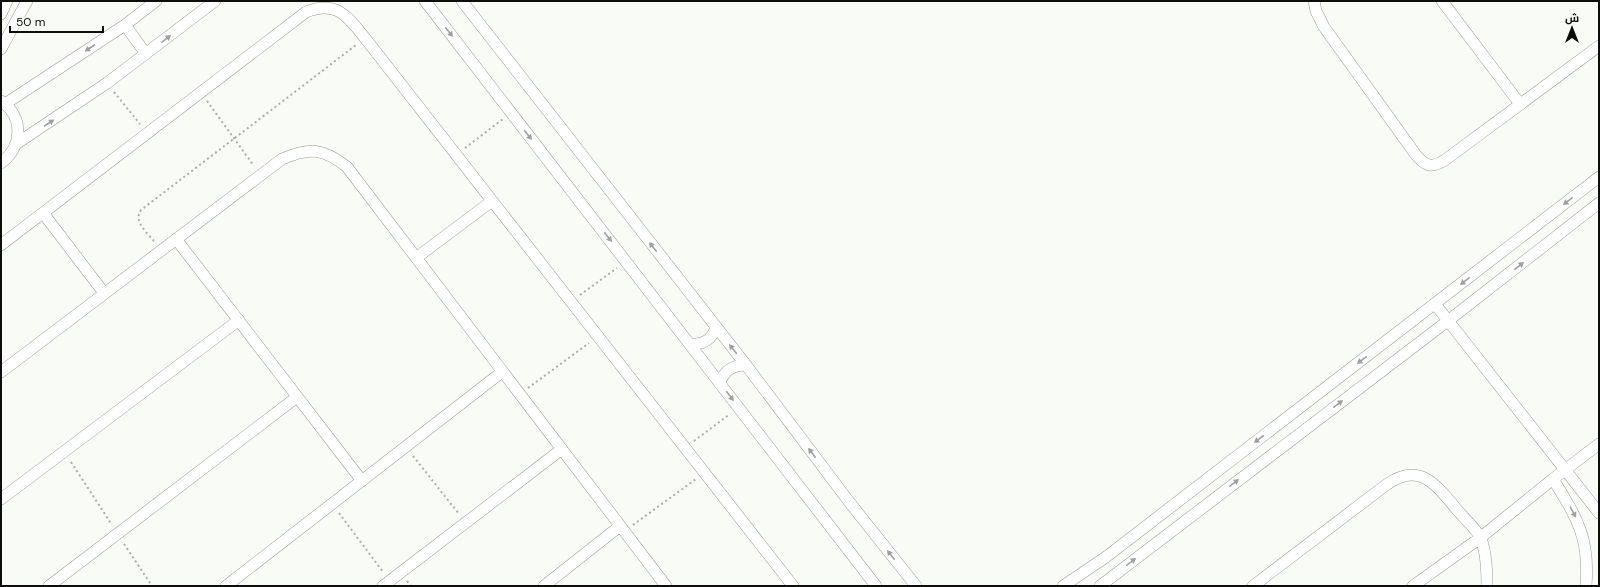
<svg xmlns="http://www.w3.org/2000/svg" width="1600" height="587" viewBox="0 0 1600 587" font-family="'DM Sans',Cairo,sans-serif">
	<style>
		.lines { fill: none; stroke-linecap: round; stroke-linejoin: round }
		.street-casing { stroke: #999b96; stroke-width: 12 }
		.path { stroke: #abada9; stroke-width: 2; stroke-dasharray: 2 3; stroke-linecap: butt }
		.street { stroke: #fff; stroke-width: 11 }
		.oneway { fill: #9e9f9e }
	</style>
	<rect width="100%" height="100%" fill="#f9fbf6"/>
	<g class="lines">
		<defs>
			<path id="street" d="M425 1 876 586
				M462 1 746 365 850 503 916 586
				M1314 1 1316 11 1324 27 1416 155C1426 167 1432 168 1445 160L1599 46
				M1442 1 1520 104
				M1 14 7 1
				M125 25 146 54
				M1 49 27 1
				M1 101C24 116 23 147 1 163
				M5 104 125 25 156 1
				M16 144 107 83 215 1
				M43 213 104 293
				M176 239 362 481
				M1 245 306 12C337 0 347 16 365 38L793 586
				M416 258 492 201
				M1435 304 1599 513
				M691 344C704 345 711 340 716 328
				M1 372 282 159C310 147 323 148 347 167L666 586
				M720 382C725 370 733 365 746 365
				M1553 479C1577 518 1590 538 1586 586
				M1 499 239 320
				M49 586 297 397
				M226 586 502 372
				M383 586 562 449
				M544 586 620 526
				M1063 586 1106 557 1599 177
				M1100 586 1449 320 1599 203
				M1253 586 1386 485C1420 460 1437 486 1458 511 1465 519 1475 528 1480 537 1486 549 1487 573 1487 586
				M1413 586 1480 538 1553 479 1599 444"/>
		</defs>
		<use href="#street" class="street-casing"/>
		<path class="path" d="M114 92 140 124
			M207 101 254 166
			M465 148 503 119
			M154 241C147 233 133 221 141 210L356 45
			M580 295 617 268
			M528 388 589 343
			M694 441 730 414
			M413 456 459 514
			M71 462 112 525
			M339 513 383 572
			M633 525 696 479
			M124 544 152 586
			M407 581 411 586"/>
		<use href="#street" class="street"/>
	</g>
	<defs><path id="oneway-solid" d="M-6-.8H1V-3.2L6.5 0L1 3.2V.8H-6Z"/></defs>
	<g class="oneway">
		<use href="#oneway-solid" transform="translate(449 32) rotate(52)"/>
		<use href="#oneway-solid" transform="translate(166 39) rotate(-38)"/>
		<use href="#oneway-solid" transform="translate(90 48) rotate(147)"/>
		<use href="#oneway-solid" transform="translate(49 123) rotate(-33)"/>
		<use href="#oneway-solid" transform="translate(528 135) rotate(52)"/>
		<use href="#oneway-solid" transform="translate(1568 201) rotate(142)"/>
		<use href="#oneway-solid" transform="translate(608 237) rotate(52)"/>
		<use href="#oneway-solid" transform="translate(653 247) rotate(-128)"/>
		<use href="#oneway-solid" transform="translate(1519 266) rotate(-38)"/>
		<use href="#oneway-solid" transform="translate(1465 281) rotate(142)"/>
		<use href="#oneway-solid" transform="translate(733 349) rotate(-129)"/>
		<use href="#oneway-solid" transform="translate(1362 360) rotate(142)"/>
		<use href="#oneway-solid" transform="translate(730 396) rotate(53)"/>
		<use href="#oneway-solid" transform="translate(1338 404) rotate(-37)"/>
		<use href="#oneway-solid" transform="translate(1259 439) rotate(142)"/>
		<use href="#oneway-solid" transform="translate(812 453) rotate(-127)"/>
		<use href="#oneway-solid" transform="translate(1234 483) rotate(-37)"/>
		<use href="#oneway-solid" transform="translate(1573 512) rotate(61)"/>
		<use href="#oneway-solid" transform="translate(891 555) rotate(-128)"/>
		<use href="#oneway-solid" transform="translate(1131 562) rotate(-37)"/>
	</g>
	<rect width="1600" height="587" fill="none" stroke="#0d0e0c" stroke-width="4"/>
	<g transform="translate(1572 28)" stroke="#f9fbf6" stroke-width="3" paint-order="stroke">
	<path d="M0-3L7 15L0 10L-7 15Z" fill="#0d0e0c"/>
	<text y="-6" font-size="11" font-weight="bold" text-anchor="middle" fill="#0d0e0c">ش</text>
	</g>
	<path d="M10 26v6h93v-6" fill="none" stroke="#0d0e0c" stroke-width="2"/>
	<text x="16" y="26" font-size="12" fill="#0d0e0c" stroke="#f9fbf6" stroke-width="3" paint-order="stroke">50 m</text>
</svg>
